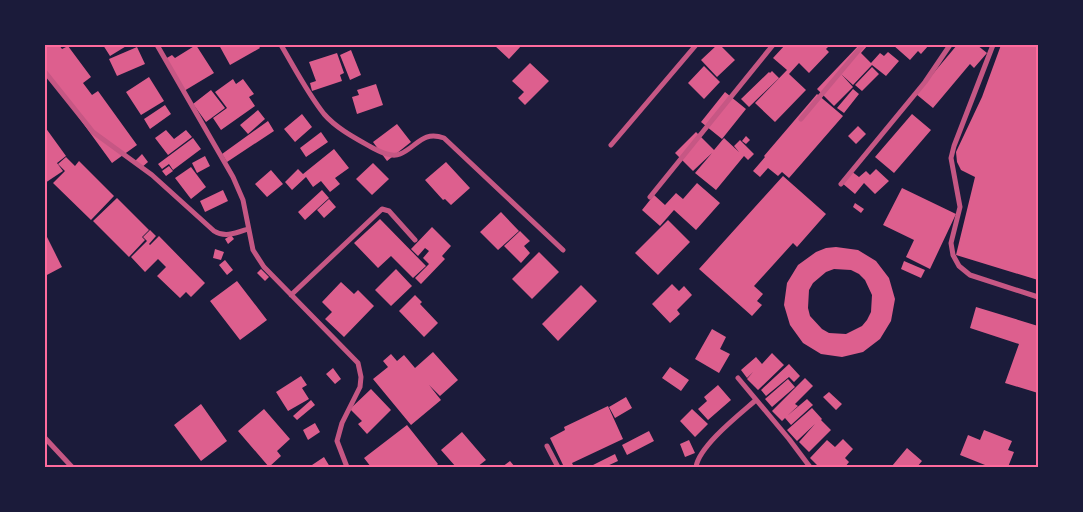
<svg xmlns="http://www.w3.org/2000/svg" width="1083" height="512" viewBox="0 0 1083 512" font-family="'PT Sans',sans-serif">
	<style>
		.building { fill: #dd5f8e; fill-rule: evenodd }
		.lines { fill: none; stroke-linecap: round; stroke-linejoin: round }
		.minor { stroke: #c65784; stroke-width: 5 }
		.neatline { fill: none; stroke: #ff6b9d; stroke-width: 2 }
	</style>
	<rect width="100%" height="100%" fill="#1b1b3a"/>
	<path class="building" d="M45 45H59L62 49 68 46 91 77 83 83 92 95 98 91 137 145 112 163 45 71Z
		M103 45H128L110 56Z
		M196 45 214 73 184 91 165 59 172 55 175 58Z
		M219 45H258L260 48 230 65Z
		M494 45H522L509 59Z
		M717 45H720L735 60 717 77 701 60Z
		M785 45H830L826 49 829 52 809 73 799 63 789 74 806 90 775 122 755 103 787 70 773 58Z
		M859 45H868L861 53 871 63 880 53 884 56 888 52 899 61 886 76 872 65 853 85 841 74 853 87 834 106 817 89Z
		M893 45H929L921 54 918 51 910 60Z
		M957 45H977L987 53 974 68 970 64 933 108 916 94Z
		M1001 45H1038V280L956 255 975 177 961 170 957 162 956 152 982 97Z
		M137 47 145 64 117 76 109 59Z
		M351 50 361 75 350 80 340 55Z
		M337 53 344 73 340 75 342 81 312 91 310 83 316 81 309 62Z
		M530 63 549 81 525 105 518 98 524 92 512 81Z
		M704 66 720 82 704 99 688 83Z
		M872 67 879 74 862 91 855 85Z
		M772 71 779 78 749 107 741 99 769 72 770 73Z
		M149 77 164 101 141 115 126 92Z
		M233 79 236 84 243 79 254 94 249 97 255 106 221 130 213 118 227 108 215 92Z
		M376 84 383 105 357 114 352 97 359 95 357 90Z
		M853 89 859 94 844 113 837 108Z
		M211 90 225 108 206 122 193 104Z
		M725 92 746 109 722 139 701 122Z
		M817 94 843 116 789 178 782 172 778 176 768 168 760 177 753 171 765 157 764 156Z
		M165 105 171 114 150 129 144 119Z
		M258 110 265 119 248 134 240 125Z
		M302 114 312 127 295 142 284 129Z
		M912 114 931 130 894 173 875 157Z
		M268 121 274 131 227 162 222 154Z
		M397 124 411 142 387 161 373 142Z
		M858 126 866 134 856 144 848 136Z
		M45 127 66 156 57 163 63 171 45 183Z
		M166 130 174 139 186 130 192 137 168 155 155 138Z
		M321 132 328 142 306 157 300 148Z
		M696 132 714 150 724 138 739 152 734 146 740 140 754 154 748 160 744 156 716 190 695 173 712 153 693 171 675 153Z
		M746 136 750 140 746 144 742 141Z
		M193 138 201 149 173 170 169 164 162 169 158 164Z
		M334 149 349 168 335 178 340 184 330 192 321 181 313 187 306 177 292 190 285 182 298 169 303 174Z
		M142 154 148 162 141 168 135 161Z
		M205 156 210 166 197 173 192 163Z
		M66 157 75 166 79 161 114 196 91 220 53 183 65 171 58 164Z
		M446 162 470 188 451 205 445 199 443 200 425 180Z
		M373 163 389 179 372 195 356 179Z
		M169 166 173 171 166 176 162 171Z
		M191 167 206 187 191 199 175 178Z
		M876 169 889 181 875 194 864 183 855 194 842 183 851 171 859 177 866 171 870 175Z
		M271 170 283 184 267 197 255 184Z
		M783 176 826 214 797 247 793 243 754 286 763 294 757 301 762 305 752 316 699 269Z
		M697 183 720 203 696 230 674 210 660 226 642 210 654 195 665 205 676 193 683 199Z
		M902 188 956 214 930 269 906 257 914 240 883 225Z
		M223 190 228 201 205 212 200 201Z
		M322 190 329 198 305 220 298 212Z
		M117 198 149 230 142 237 145 240 129 257 93 221Z
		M329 199 336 207 324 218 317 210Z
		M855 203 864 209 861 213 853 207Z
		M501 212 519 231 498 250 480 232Z
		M380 219 426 266 413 278 391 256 378 268 354 243Z
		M668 220 690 242 658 275 635 253Z
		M432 227 451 246 442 256 445 259 421 284 415 278 429 264 423 258 429 251 425 248 418 256 411 249Z
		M150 230 156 236 149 244 150 245 159 236 205 283 191 297 186 292 180 298 157 276 166 267 158 259 145 272 131 257 147 241 143 237Z
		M520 231 530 241 524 246 530 253 521 263 504 246Z
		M45 233 62 267 45 276Z
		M231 235 234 239 228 244 225 239Z
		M836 247 858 250 876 261 889 278 895 299 891 321 880 339 863 352 842 357 821 354 803 343 790 325 784 305 787 283 798 265 816 252 826 248ZM834 269 851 270 859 274 865 280 872 295 871 312 867 320 862 326 846 334 829 333 822 329 810 316 808 308 809 290 813 283 826 272Z
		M215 249 224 252 221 260 213 258Z
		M539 252 559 272 532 299 512 279Z
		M225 260 233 270 227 275 219 265Z
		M904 261 925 270 921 278 901 269Z
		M261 269 269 277 265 281 257 273Z
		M396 269 412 286 391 306 375 290Z
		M237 281 267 320 240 340 210 301Z
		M341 282 354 294 358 290 374 306 344 337 325 319 332 312 322 302Z
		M672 284 679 291 684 286 692 295 677 310 680 314 670 323 652 304Z
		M581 285 597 301 558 341 542 324Z
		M415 295 422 302 420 304 438 323 424 337 399 311Z
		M976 307 1038 326V393L1005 383 1019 344 970 328Z
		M712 329 726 337 720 349 730 354 719 373 695 359Z
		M433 352 458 380 440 396 429 385 441 400 411 425 373 379 388 367 383 361 391 354 397 361 404 355 415 368Z
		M772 353 784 365 758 390 747 379 753 372 747 378 741 370 756 357 762 364Z
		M789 364 800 376 794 382 789 377 766 396 761 390Z
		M670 367 689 380 681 391 662 378Z
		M333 368 341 379 335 384 326 374Z
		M301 376 307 385 302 388 309 399 288 411 276 392Z
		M805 378 813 386 795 404 798 406 787 416 807 399 813 405 791 425 785 418 782 421 772 411Z
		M788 379 795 387 772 407 765 399Z
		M718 385 731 400 708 420 698 409 707 401 704 397Z
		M371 389 391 410 367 434 358 424 362 421 350 409Z
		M829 392 842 404 836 410 823 397Z
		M626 397 632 408 615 418 609 407Z
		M311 400 315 405 297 420 293 416Z
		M201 404 227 441 201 461 174 425Z
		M608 406 623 439 572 463 574 467H564L550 438 565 430 564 427Z
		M812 408 822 419 821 420 831 430 809 452 799 442 815 424 797 441 787 430Z
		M264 409 290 439 277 451 281 456 269 467 238 431Z
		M692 409 708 424 695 437 680 421Z
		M315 423 320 432 308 440 303 430Z
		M407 425 438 464 435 467H371L364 458Z
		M984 430 1012 441 1008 450 1014 452 1008 467H990L960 455 968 435 980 440Z
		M649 431 654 441 627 455 622 445Z
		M462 432 486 460 477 467H456L441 450Z
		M843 439 853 449 845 458 849 462 845 467H819L810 458 827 440 835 447Z
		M689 440 695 453 685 457 680 444Z
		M907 448 922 461 917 467H894L892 466Z
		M615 454 618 461 605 467H589Z
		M324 457 330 467H309Z
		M510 461 515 467H502Z"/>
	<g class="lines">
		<path class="minor" d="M157 45 233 177 243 200 253 250 264 267 358 363 361 377 360 387 342 423 337 441 347 467
			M281 45C294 67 308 94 324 114 336 128 355 138 371 147 379 151 391 158 400 154 417 147 422 130 444 138L563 250
			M993 45 954 146 951 158 960 207 951 243 953 255 959 266 970 275 1038 297
			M45 72 93 132 152 175 214 231C225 238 236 233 248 229
			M801 119 863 45
			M611 145 696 45
			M841 184 925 82 950 45
			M650 197 773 45
			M291 295 382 209 389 211 415 240
			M738 378 789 439 810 467
			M45 438 72 467
			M547 446 558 467
			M696 467C699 446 740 414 756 400"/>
	</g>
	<rect width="1083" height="512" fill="none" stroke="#1b1b3a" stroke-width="92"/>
	<rect x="46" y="46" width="991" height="420" class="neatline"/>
</svg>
